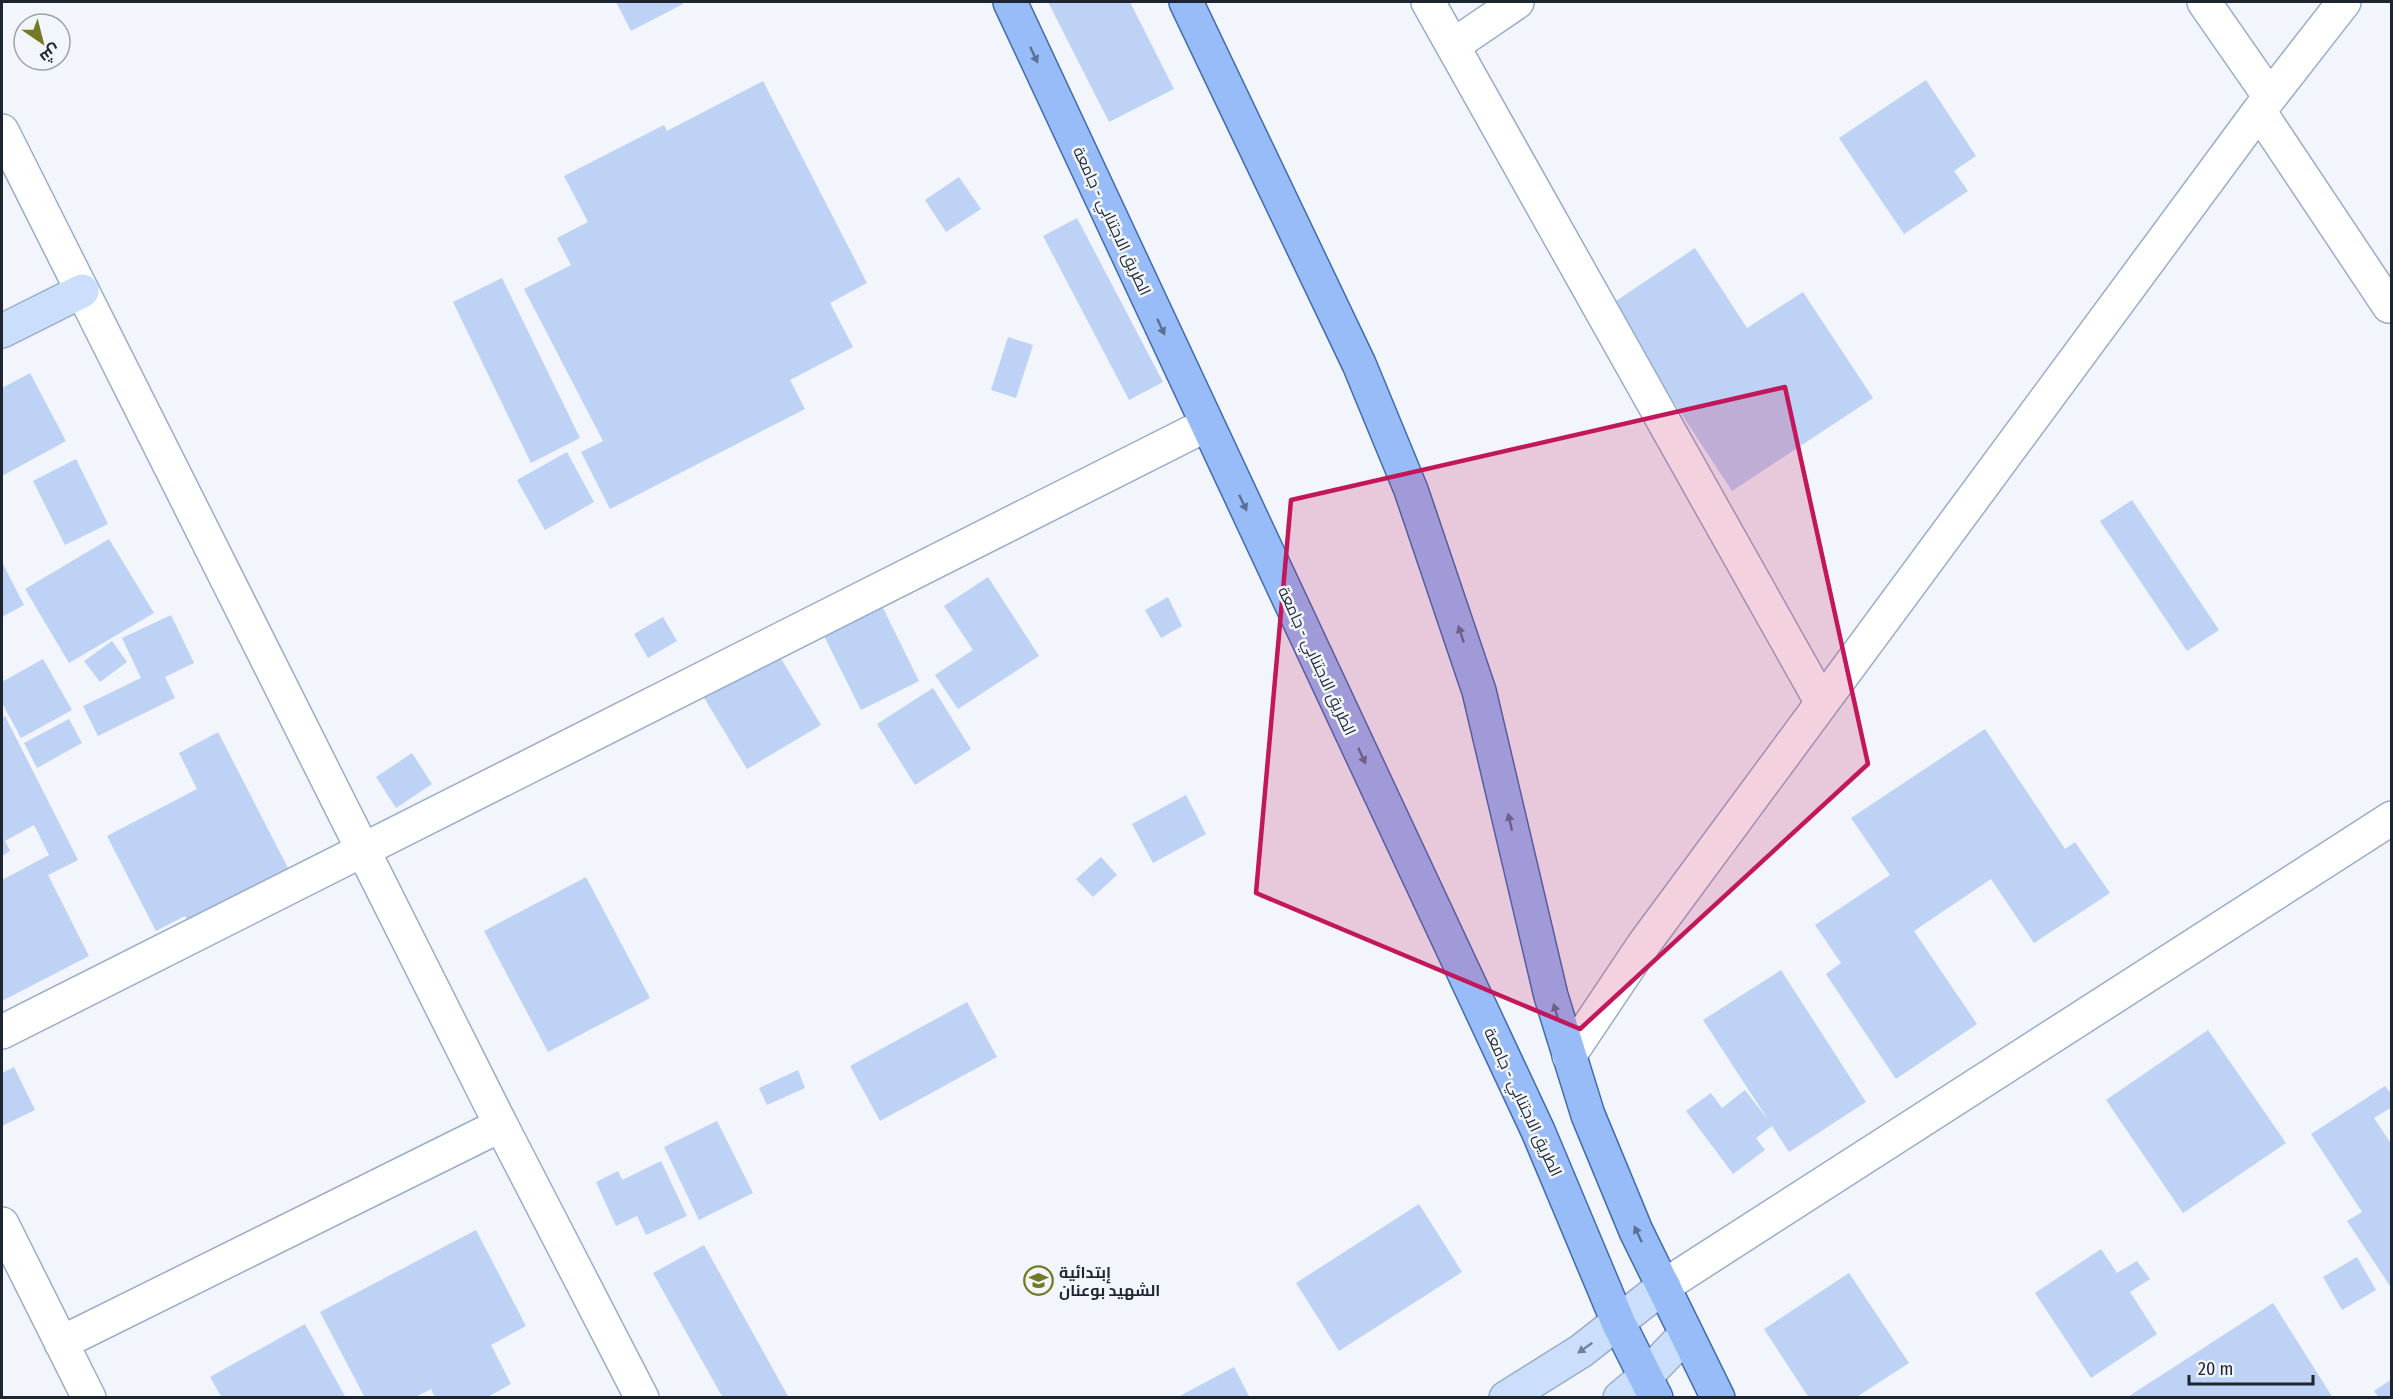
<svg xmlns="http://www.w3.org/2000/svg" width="2393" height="1399" viewBox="0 0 2393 1399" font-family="'Fira Sans Condensed',Cairo,sans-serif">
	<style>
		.building { fill: #bdd2f4 }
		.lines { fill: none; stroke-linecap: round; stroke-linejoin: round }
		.street-casing { stroke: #9aacca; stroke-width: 36 }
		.secondary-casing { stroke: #9aacca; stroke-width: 36 }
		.primary-casing { stroke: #406baf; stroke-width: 36 }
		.street { stroke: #fff; stroke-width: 33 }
		.secondary { stroke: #cbdefb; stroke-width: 33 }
		.primary { stroke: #98bcf8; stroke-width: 33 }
		.oneway { fill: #5a7094 }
		.oneway2 { fill: #748296 }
		.marked { fill: #c2185b; fill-opacity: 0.2; stroke: #c2185b; stroke-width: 4.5; stroke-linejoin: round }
		.labels { text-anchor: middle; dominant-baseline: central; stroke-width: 5; stroke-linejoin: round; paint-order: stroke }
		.street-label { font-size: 16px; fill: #1d2530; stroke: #f2f6fc }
		.poi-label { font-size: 16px; font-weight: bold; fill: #1d2530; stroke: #f2f6fc; text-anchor: start }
	</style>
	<rect width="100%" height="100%" fill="#f2f6fc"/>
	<path class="building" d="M616 2H682L683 4 631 31Z
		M1048 2H1130L1174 89 1109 122Z
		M1926 80 1976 156 1954 171 1968 191 1904 234 1839 138Z
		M763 81 867 283 830 303 853 347 790 380 805 409 610 509 581 452 603 441 524 289 571 265 557 238 588 222 564 176 664 125 667 131Z
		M959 177 981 209 946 232 925 200Z
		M1077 218 1163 382 1129 400 1043 236Z
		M1695 248 1747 328 1803 292 1873 398 1732 491 1610 305Z
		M502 278 580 438 531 463 453 302Z
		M1008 337 1033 345 1016 398 991 390Z
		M30 373 66 441 2 476V388Z
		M567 452 594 502 545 530 517 480Z
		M76 459 108 524 65 545 33 481Z
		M2132 500 2219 630 2187 651 2100 521Z
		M109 539 154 613 69 663 25 589Z
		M2 562 24 605 2 617Z
		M988 577 1039 656 958 709 935 675 973 650 944 606Z
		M1168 597 1182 626 1161 638 1145 610Z
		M879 600 919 681 861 710 821 630Z
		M171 615 194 663 165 677 175 698 98 736 83 706 141 678 122 638Z
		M663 617 677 641 648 658 634 634Z
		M112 641 127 662 100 682 84 661Z
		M777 652 821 725 747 769 703 696Z
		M43 659 72 710 21 738 2 703V682Z
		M933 688 971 749 915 785 877 724Z
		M5 716 78 860 48 875 89 956 2 1001V880L49 855 34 825 5 841 10 851 2 856V718Z
		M69 719 82 743 37 768 24 743Z
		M1985 729 2065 849 2075 842 2110 893 2034 943 1991 879 1914 931 1977 1024 1896 1079 1826 974 1841 963 1815 925 1890 875 1851 818Z
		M218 732 289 870 189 922 185 916 156 931 107 836 197 789 179 753Z
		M412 753 432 784 396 808 376 777Z
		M1186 795 1206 834 1153 863 1132 824Z
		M1101 857 1117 875 1093 897 1076 879Z
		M586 877 650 998 548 1052 484 931Z
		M1781 970 1866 1102 1789 1152 1772 1126 1756 1138 1765 1150 1733 1174 1686 1111 1711 1093 1722 1108 1745 1090 1769 1121 1703 1020Z
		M967 1002 997 1057 880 1121 850 1066Z
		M2208 1030 2286 1143 2183 1213 2106 1100Z
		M14 1067 35 1110 2 1126V1073Z
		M798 1070 805 1088 767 1105 759 1088Z
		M2385 1086 2392 1095V1107L2374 1118 2392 1145V1289L2347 1221 2362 1212 2311 1134Z
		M717 1121 753 1193 699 1220 664 1147Z
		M661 1161 687 1216 646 1235 637 1216 616 1226 596 1182 618 1171 622 1180Z
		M1419 1204 1462 1272 1339 1351 1296 1283Z
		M476 1230 526 1326 491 1345 511 1384 486 1398H435L431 1389 414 1398H365L320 1312Z
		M704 1245 789 1398H723L653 1273Z
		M2101 1249 2117 1273 2137 1261 2150 1279 2130 1292 2157 1334 2091 1378 2035 1293Z
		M2357 1257 2376 1290 2342 1310 2323 1277Z
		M1849 1273 1909 1363 1855 1398H1809L1764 1329Z
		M2273 1303 2333 1398H2126Z
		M305 1324 346 1398H222L210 1377Z
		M1234 1367 1250 1398H1176Z
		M2392 1379V1398H2379L2374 1391Z"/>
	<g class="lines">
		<defs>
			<path id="street" d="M1428 2 1822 703
				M2204 2 2270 97
				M1454 45 1517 2
				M2259 111 2389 306
				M2 131 501 1125 642 1398
				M2 1032 1206 425
				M1569 1056 1644 944 2259 111 2344 2
				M2 1224 89 1398
				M1664 1286 2392 818
				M61 1343 501 1125"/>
			<path id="secondary" d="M2 331 82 291
				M1506 1398 1581 1351 1664 1286
				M1620 1398 1645 1377 1686 1334"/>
			<path id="primary" d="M1010 2 1538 1131 1619 1324 1656 1398
				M1186 2 1359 364 1411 490 1479 691 1551 996 1588 1115 1636 1231 1718 1398"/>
		</defs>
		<use href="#street" class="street-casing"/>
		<use href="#secondary" class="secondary-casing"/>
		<use href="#primary" class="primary-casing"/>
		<use href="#street" class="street"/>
		<use href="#secondary" class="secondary"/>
		<use href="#primary" class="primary"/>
	</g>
	<defs><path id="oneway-solid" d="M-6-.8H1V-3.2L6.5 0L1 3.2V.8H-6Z" transform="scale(1.5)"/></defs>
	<g class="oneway">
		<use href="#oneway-solid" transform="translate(1034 55) rotate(65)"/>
		<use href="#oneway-solid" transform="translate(1161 327) rotate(65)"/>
		<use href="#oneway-solid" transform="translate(1243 503) rotate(65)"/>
		<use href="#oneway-solid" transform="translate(1461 634) rotate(-108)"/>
		<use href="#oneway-solid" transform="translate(1362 756) rotate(65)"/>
		<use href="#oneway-solid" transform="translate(1510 822) rotate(-103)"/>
		<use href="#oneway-solid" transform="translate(1556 1012) rotate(-106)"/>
		<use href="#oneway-solid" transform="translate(1638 1234) rotate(-115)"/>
	</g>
	<use class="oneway2" href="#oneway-solid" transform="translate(1585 1348) rotate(145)"/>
	<path class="marked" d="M1785 387 1868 764 1580 1029 1256 893 1291 500Z"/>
	<defs>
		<symbol id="school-ring" viewBox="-11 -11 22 22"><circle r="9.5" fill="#f2f6fc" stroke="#747a23" stroke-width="1.5"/><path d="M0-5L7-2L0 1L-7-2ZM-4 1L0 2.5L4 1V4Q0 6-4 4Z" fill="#747a23"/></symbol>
	</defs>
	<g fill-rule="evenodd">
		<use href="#school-ring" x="1022" y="1264" width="33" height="33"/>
	</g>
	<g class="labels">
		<g class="street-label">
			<text transform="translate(1112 221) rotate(65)">الطريق الاجتنابي - جامعة</text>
			<text transform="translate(1317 661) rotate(65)">الطريق الاجتنابي - جامعة</text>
			<text transform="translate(1523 1102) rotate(65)">الطريق الاجتنابي - جامعة</text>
		</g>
		<g class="poi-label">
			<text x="1059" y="1272">إبتدائية<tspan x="1059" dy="18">الشهيد بوعنان</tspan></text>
		</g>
	</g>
	<rect width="2393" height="1399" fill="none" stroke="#1d2530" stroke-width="6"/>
	<g transform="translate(42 42) rotate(145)"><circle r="28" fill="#f2f6fc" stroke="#9da2aa" stroke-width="1.5"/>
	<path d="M0-4.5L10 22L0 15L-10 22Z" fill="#747a23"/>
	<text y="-9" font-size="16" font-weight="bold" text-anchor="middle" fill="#1d2530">ش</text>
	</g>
	<path d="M2189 1375v9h124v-9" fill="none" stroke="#1d2530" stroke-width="3"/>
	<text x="2198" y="1375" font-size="18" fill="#1d2530" stroke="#f2f6fc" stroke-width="4.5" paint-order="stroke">20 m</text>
</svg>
